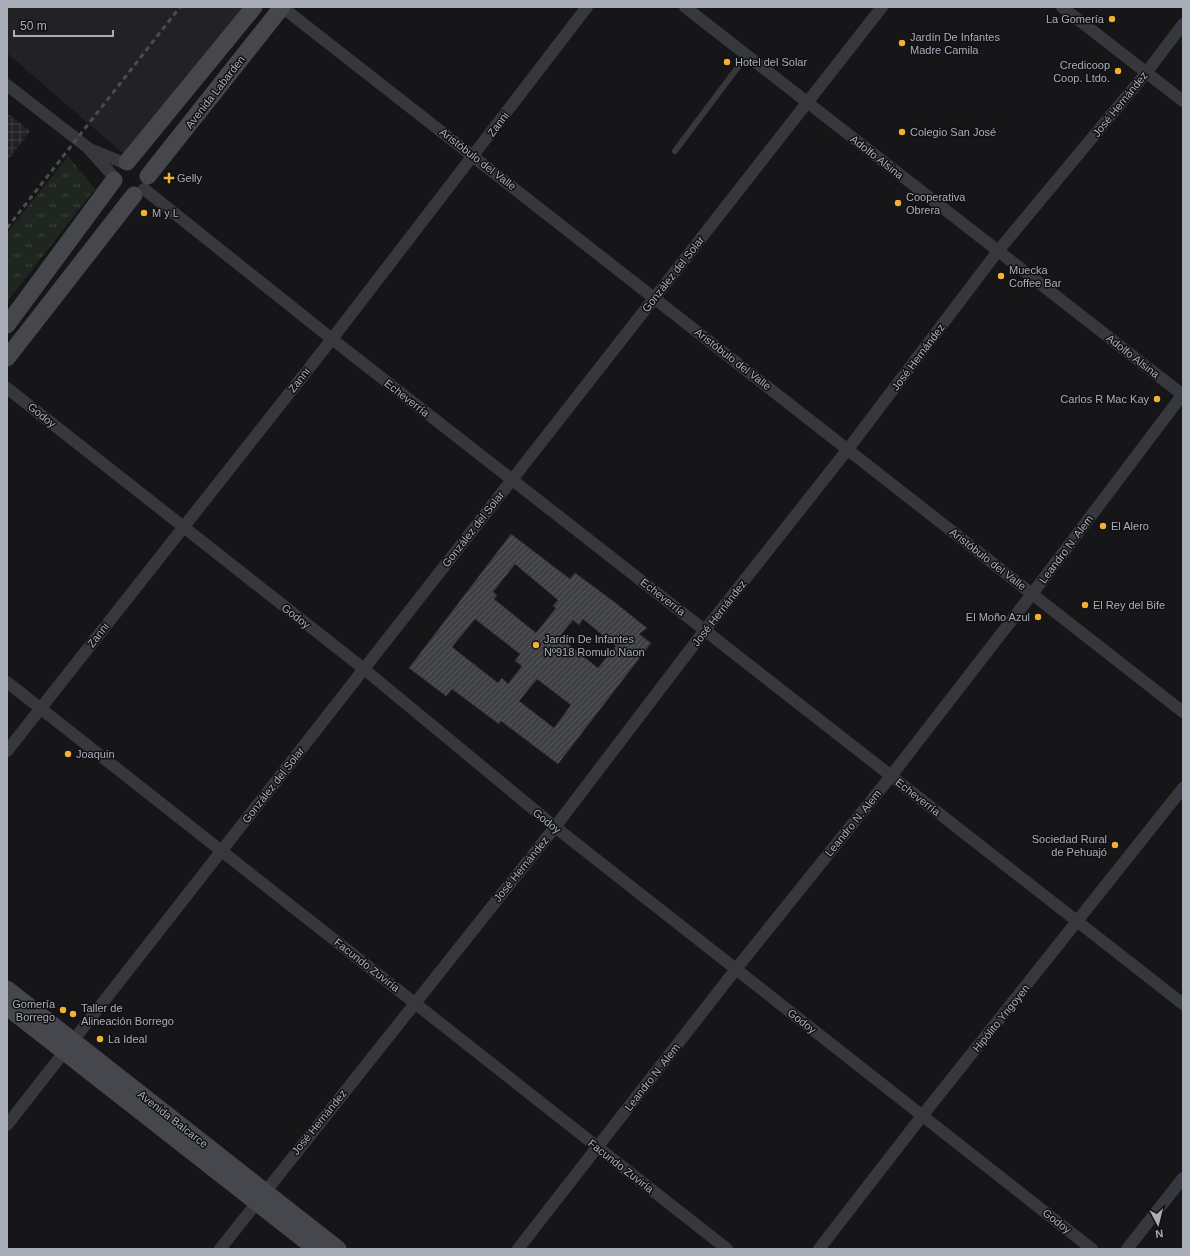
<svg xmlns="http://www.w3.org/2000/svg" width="1190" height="1256" viewBox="0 0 1190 1256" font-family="Arial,sans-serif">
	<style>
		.built { fill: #222225 }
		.industrial { fill: url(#industrial-grid) }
		.grass { fill: url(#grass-tufts) }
		.building { fill: url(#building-hatch); stroke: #303034; fill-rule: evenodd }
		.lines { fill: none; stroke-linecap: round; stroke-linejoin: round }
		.service { stroke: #37383d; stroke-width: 6 }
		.minor { stroke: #37383d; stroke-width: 12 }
		.secondary { stroke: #45474d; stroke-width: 17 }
		.rail { stroke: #4a4c52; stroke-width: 3; stroke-dasharray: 5 4; stroke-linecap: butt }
		.poi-dot { fill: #f2b134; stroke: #111113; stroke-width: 1.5 }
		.labels { text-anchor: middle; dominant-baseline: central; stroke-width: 3; stroke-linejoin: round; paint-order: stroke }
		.poi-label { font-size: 11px; fill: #a8adb8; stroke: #111113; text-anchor: start }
		.street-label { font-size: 11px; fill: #a8adb8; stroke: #111113 }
	</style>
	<defs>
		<pattern id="industrial-grid" width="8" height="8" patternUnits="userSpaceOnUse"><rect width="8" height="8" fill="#222225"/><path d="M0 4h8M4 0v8" fill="none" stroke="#3f3f43"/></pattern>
		<pattern id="grass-tufts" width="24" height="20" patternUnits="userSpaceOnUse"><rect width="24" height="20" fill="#1e261f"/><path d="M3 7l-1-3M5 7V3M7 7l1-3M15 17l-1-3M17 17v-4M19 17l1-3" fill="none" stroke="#3c433d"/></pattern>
		<pattern id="building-hatch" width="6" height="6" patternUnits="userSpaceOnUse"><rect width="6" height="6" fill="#404145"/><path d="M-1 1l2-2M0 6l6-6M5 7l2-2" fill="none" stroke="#595a5e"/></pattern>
	</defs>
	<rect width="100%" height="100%" fill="#161618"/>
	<path class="built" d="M7 7H244L127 157 7 53Z"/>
	<path class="industrial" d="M7 113 30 131 7 161Z"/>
	<path class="grass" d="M68 156 95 189 7 302V233Z"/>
	<path class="building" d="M511 534 570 579 575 573 613 601 647 628 639 634 651 643 558 764 501 721 499 724 452 689 446 696 409 668ZM515 564 558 600 553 606 556 608 536 633 494 599 497 595 493 592ZM475 619 520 654 515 661 522 666 508 684 502 678 498 683 452 647ZM583 619 616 646 598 668 559 637 573 620 579 625ZM537 679 571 705 554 728 519 701Z"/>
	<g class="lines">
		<path class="service" d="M675 151 747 55"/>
		<path class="minor" d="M282 7 1183 712
			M685 7 1183 395
			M1062 7 1183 101
			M7 85 87 147 114 177
			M90 149 124 163
			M144 189 332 339 1183 1004
			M7 388 364 669 555 827 1092 1249
			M7 682 727 1249
			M7 751 332 339 587 7
			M7 1125 882 7
			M220 1249 555 827 705 630 848 449 998 251 1146 73 1183 24
			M518 1249 736 969 891 776 1032 594 1183 394
			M819 1249 922 1116 1183 788
			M1127 1249 1183 1178"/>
		<path class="secondary" d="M127 162 254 7
			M148 176 282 7
			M7 325 114 180
			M7 358 134 195
			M7 989 338 1249
			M7 1007 316 1249"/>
		<path class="rail" d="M7 228 180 7"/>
	</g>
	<g class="poi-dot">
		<circle cx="1112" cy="19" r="4"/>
		<circle cx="902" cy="43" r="4"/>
		<circle cx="727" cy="62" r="4"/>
		<circle cx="1118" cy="71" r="4"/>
		<circle cx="902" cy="132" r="4"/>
		<path d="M167 172h4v4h4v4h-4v4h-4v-4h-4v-4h4z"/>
		<circle cx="898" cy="203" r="4"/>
		<circle cx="144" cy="213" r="4"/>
		<circle cx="1001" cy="276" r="4"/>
		<circle cx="1157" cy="399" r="4"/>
		<circle cx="1103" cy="526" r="4"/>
		<circle cx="1085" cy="605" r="4"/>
		<circle cx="1038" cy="617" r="4"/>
		<circle cx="536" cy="645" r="4"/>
		<circle cx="68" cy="754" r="4"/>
		<circle cx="1115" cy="845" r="4"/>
		<circle cx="63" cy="1010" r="4"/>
		<circle cx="73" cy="1014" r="4"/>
		<circle cx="100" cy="1039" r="4"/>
	</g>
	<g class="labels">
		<g class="poi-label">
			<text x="1104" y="19" text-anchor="end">La Gomería</text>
			<text x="910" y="37">Jardín De Infantes<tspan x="910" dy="13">Madre Camila</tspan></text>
			<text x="735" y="62">Hotel del Solar</text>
			<text x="1110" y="65" text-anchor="end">Credicoop<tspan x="1110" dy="13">Coop. Ltdo.</tspan></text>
			<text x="910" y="132">Colegio San José</text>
			<text x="177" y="178">Gelly</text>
			<text x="906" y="197">Cooperativa<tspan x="906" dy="13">Obrera</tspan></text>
			<text x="152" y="213">M y L</text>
			<text x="1009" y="270">Muecka<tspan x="1009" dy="13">Coffee Bar</tspan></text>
			<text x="1149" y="399" text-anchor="end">Carlos R Mac Kay</text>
			<text x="1111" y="526">El Alero</text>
			<text x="1093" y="605">El Rey del Bife</text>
			<text x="1030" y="617" text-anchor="end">El Moño Azul</text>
			<text x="544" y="639">Jardín De Infantes<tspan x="544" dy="13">Nº918 Romulo Naon</tspan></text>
			<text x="76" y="754">Joaquin</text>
			<text x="1107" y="839" text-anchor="end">Sociedad Rural<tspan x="1107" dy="13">de Pehuajó</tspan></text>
			<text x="55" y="1004" text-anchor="end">Gomería<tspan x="55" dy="13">Borrego</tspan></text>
			<text x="81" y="1008">Taller de<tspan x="81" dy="13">Alineación Borrego</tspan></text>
			<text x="108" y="1039">La Ideal</text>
		</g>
		<g class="street-label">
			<text transform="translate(215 92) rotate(-52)">Avenida Labarden</text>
			<text transform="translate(1120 104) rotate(-51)">José Hernández</text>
			<text transform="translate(498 124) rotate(-53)">Zanni</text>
			<text transform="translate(877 157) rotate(38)">Adolfo Alsina</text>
			<text transform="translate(478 159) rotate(38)">Aristóbulo del Valle</text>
			<text transform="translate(673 274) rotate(-52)">González del Solar</text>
			<text transform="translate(1133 356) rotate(38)">Adolfo Alsina</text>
			<text transform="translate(918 357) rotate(-53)">José Hernández</text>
			<text transform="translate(733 359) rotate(38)">Aristóbulo del Valle</text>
			<text transform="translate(299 380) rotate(-52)">Zanni</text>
			<text transform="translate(407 398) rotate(38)">Echeverría</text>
			<text transform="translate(42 415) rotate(39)">Godoy</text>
			<text transform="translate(473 529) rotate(-52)">González del Solar</text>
			<text transform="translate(1066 549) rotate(-53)">Leandro N. Alem</text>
			<text transform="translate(988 559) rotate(38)">Aristóbulo del Valle</text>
			<text transform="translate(663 597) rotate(38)">Echeverría</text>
			<text transform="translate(719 613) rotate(-52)">José Hernández</text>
			<text transform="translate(296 616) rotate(38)">Godoy</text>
			<text transform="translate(98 635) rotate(-52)">Zanni</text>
			<text transform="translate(273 785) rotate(-52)">González del Solar</text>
			<text transform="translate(918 797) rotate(38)">Echeverría</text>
			<text transform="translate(547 821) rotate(39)">Godoy</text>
			<text transform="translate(853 823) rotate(-51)">Leandro N. Alem</text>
			<text transform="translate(521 869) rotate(-51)">José Hernández</text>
			<text transform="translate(367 965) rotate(38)">Facundo Zuviría</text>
			<text transform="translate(1001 1018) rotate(-51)">Hipólito Yrigoyen</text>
			<text transform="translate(802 1021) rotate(38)">Godoy</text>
			<text transform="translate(652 1077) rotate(-52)">Leandro N. Alem</text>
			<text transform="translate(173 1119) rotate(38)">Avenida Balcarce</text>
			<text transform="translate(319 1122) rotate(-51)">José Hernández</text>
			<text transform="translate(621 1166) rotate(38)">Facundo Zuviría</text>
			<text transform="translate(1057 1221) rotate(38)">Godoy</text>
		</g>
	</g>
	<rect width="1190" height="1256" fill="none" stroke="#a8adb8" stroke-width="16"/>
	<g transform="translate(1158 1224) rotate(173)" stroke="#111113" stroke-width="3" paint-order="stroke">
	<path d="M0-3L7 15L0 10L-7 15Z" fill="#a8adb8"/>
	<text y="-6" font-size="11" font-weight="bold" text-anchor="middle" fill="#a8adb8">N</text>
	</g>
	<path d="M14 30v6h99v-6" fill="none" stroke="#a8adb8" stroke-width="2"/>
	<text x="20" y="30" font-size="12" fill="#a8adb8" stroke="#111113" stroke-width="3" paint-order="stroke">50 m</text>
</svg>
